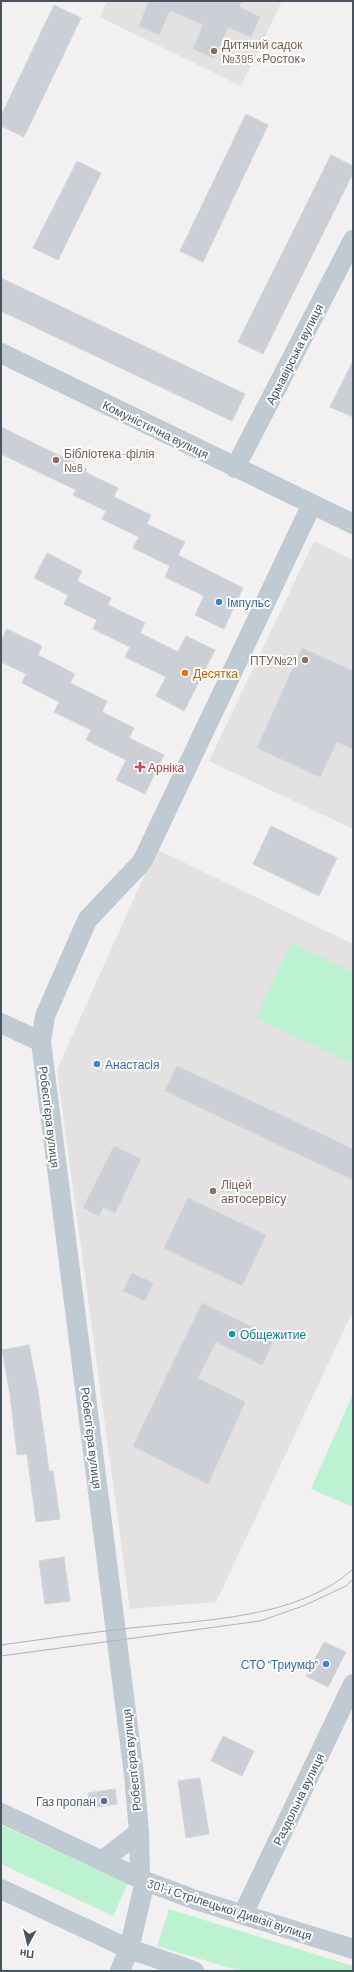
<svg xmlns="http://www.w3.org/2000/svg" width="354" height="1972" viewBox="0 0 354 1972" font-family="Barlow,sans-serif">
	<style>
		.education { fill: #e3e1e2 }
		.green { fill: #bcf2d1 }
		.building { fill: #cccfd5; stroke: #d3d6db }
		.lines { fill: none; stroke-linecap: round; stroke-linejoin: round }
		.minor { stroke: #c0cad2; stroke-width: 20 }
		.tram { stroke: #b1b5ba; stroke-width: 1 }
		.education-dot { fill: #8d6e63; stroke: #fff; stroke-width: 1.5 }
		.shop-dot { fill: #3f7fe0; stroke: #fff; stroke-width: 1.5 }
		.food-dot { fill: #e8710a; stroke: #fff; stroke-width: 1.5 }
		.health-dot { fill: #e0444e; stroke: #fff; stroke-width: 1.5 }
		.culture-dot { fill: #0f9aa8; stroke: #fff; stroke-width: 1.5 }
		.service-dot { fill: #5c6f8a; stroke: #fff; stroke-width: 1.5 }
		.labels { text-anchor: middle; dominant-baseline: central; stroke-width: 4; stroke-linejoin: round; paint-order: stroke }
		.education-label { font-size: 12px; fill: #785e54; stroke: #fff; text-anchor: start }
		.street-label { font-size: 12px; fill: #47535e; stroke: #fff }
		.shop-label { font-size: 12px; fill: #366cbe; stroke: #fff; text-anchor: start }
		.food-label { font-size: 12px; fill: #c56008; stroke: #fff; text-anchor: start }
		.health-label { font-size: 12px; fill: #be3a42; stroke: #fff; text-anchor: start }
		.culture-label { font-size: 12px; fill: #0d838f; stroke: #fff; text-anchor: start }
		.service-label { font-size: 12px; fill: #4e5e75; stroke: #fff; text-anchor: end }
	</style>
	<rect width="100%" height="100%" fill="#f2f0f0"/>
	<path class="education" d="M107 1H282L241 86 100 17Z
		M314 541 353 560V829L209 761Z
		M156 849 353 944V1311L216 1602 130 1609 57 1070Z"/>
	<path class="green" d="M291 943 353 972V1064L256 1019Z
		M353 1394V1507L311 1489Z
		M1 1825 128 1883 113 1916 1 1864Z
		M169 1909 353 1966V1971H240L157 1946Z"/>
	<path class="building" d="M149 1H242L239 7 260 17 251 37 228 27 214 58 193 49 203 25 170 10 159 35 139 26Z
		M54 5 81 18 24 137 1 126V116Z
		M246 114 268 125 203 262 180 251Z
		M331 155 353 166V173L263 354 238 342Z
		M77 161 101 173 58 260 33 248Z
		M1 278 245 394 232 421 1 311Z
		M353 361V417L330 407Z
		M1 427 87 469 85 472 118 488 114 497 151 515 147 524 185 542 178 555 243 588 224 629 195 615 204 596 165 577 170 566 133 548 139 537 102 519 106 511 73 495 76 490 1 454Z
		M47 553 82 571 77 581 111 598 108 605 145 623 140 633 178 652 186 636 215 650 184 711 156 696 166 677 125 657 130 647 93 629 97 620 64 604 68 595 34 578Z
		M7 629 42 646 38 655 75 674 70 683 107 701 102 712 134 728 129 738 164 755 145 794 116 780 126 760 86 740 91 730 54 712 59 702 22 683 26 674 1 662V641Z
		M302 648 353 671V749L337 742 320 777 257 748Z
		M271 826 337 858 319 896 253 864Z
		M177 1066 353 1149V1180L165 1091Z
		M114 1146 141 1159 115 1213 103 1207 99 1216 83 1208Z
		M188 1198 266 1235 242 1286 164 1248Z
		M132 1273 153 1283 145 1301 123 1291Z
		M202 1303 275 1338 262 1365 216 1342 198 1378 245 1402 208 1484 133 1446Z
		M29 1345 38 1391 49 1471H53L60 1519 36 1522 27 1454 17 1455 10 1394 2 1350Z
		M64 1557 70 1601 45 1604 39 1561Z
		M324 1642 346 1652 328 1687 306 1676Z
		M223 1736 254 1751 242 1776 211 1761Z
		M200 1778 209 1834 186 1838 178 1781Z
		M115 1789 117 1804 90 1808 88 1793Z"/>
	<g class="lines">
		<path class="minor" d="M1 353 353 524
			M235 468 353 240
			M1 1023 41 1042 134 1775 139 1832 140 1879
			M41 1042 45 1016 85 925 88 919 142 862 312 504
			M1 1813 145 1881 196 1900 353 1949
			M102 1861 139 1832
			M1 1889 129 1949 194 1971
			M243 1914 353 1684
			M120 1971 129 1949 145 1881"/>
		<path class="tram" d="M1 1645C44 1639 87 1633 131 1628 201 1620 299 1619 353 1569
			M1 1656 260 1621 303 1606 346 1586 353 1579"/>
	</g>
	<g class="education-dot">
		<circle cx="214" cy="51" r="4"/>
		<circle cx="56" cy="460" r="4"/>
		<circle cx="305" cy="660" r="4"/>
		<circle cx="213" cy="1191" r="4"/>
	</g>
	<g class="shop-dot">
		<circle cx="219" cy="602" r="4"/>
		<circle cx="97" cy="1064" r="4"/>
		<circle cx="326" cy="1664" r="4"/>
	</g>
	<circle class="food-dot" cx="185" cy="673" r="4"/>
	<path class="health-dot" d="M138 761h4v4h4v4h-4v4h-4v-4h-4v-4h4z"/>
	<circle class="culture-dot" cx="232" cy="1334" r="4"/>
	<circle class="service-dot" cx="104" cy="1801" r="4"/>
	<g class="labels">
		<g class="education-label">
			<text x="222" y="44">Дитячий садок<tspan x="222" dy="14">№395 «Росток»</tspan></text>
			<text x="64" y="453">Бібліотека-філія<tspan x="64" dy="14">№8</tspan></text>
			<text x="297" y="660" text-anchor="end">ПТУ№21</text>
			<text x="221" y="1184">Ліцей<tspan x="221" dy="14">автосервісу</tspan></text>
		</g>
		<g class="street-label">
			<text transform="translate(294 354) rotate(-63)">Армавірська вулиця</text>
			<text transform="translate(156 429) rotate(26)">Комуністична вулиця</text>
			<text transform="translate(50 1117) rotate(83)">Робесп’єра вулиця</text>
			<text transform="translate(92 1438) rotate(83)">Робесп’єра вулиця</text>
			<text transform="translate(131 1760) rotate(-96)">Робесп’єра вулиця</text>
			<text transform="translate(298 1799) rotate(-64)">Раздольна вулиця</text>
			<text transform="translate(230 1909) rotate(18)">301-ї Стрілецької Дивізії вулиця</text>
		</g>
		<g class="shop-label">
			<text x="227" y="602">Імпульс</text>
			<text x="105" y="1064">Анастасія</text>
			<text x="318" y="1664" text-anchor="end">СТО "Триумф"</text>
		</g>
		<g class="food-label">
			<text x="193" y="673">Десятка</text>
		</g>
		<g class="health-label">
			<text x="148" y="767">Арніка</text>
		</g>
		<g class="culture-label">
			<text x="240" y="1334">Общежитие</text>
		</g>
		<g class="service-label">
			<text x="96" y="1801">Газ пропан</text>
		</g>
	</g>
	<rect width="354" height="1972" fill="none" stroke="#47535e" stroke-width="4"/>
	<g transform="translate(28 1944) rotate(187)" stroke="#ffffff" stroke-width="3" paint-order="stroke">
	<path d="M0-3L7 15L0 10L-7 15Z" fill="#47535e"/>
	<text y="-6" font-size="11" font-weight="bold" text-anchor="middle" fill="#47535e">Пн</text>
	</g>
</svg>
